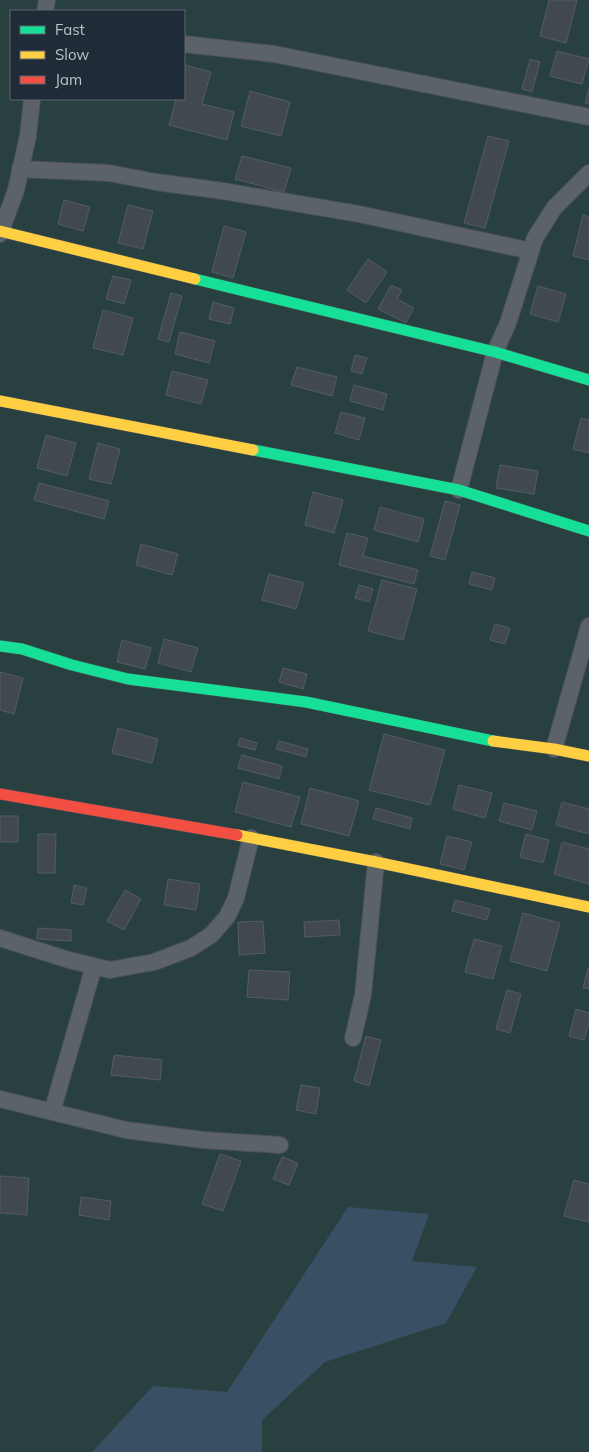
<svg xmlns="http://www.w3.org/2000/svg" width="589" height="1452" viewBox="0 0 589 1452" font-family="Mulish,sans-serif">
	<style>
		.green { fill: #294041; fill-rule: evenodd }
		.water { fill: #394f64 }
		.building { fill: #41484e; stroke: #545c63 }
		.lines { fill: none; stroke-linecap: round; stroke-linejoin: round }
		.street-casing { stroke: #4a5055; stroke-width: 18 }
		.fast-casing { stroke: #4a5055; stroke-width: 12 }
		.slow-casing { stroke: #4a5055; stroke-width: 12 }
		.jam-casing { stroke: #4a5055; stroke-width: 12 }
		.street { stroke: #5c6269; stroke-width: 16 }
		.fast { stroke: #16e098; stroke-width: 11 }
		.slow { stroke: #ffcf43; stroke-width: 11 }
		.jam { stroke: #f24e42; stroke-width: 11 }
	</style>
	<rect width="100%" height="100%" fill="#2c343b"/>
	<path class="green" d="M0 0H589V1452H0ZM11 11H184V99H11Z"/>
	<path class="water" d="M348 1207 429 1214 412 1261 477 1267 446 1323 325 1362 262 1420V1452H92L153 1386 227 1392Z"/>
	<path class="building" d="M549 0H577L566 43 540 36Z
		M557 51 589 59 582 84 550 76Z
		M530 59 540 62 532 92 522 89Z
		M185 65 211 72 202 104 234 112 227 140 169 125 176 99H184V71Z
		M589 89V104L585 103Z
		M250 91 290 102 281 136 241 126Z
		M488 136 509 141 485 228 464 223Z
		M242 156 291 168 284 192 235 179Z
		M64 200 90 207 83 231 58 224Z
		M128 205 153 211 143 249 118 243Z
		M583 215 589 217V260L573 256Z
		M224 226 246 232 233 278 212 272Z
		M368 259 387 272 366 303 347 290Z
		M113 276 131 280 124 304 106 299Z
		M391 285 402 290 397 299 414 308 406 323 378 309Z
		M538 286 566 294 558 322 530 314Z
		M171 293 182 296 169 342 158 339Z
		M213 302 234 308 230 324 209 319Z
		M103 310 133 318 123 355 93 348Z
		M180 332 215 341 209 363 175 354Z
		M355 355 367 358 362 374 351 371Z
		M297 367 337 377 332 396 291 385Z
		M172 371 208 380 201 404 166 395Z
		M354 385 387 394 383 410 350 401Z
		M341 412 365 418 359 440 335 433Z
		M581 418 589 420V453L573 449Z
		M46 435 76 443 67 476 37 468Z
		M98 443 120 449 111 484 89 479Z
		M500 465 538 471 534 494 496 488Z
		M39 483 109 501 104 519 34 500Z
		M313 492 343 500 334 533 305 525Z
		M445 501 460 505 445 560 430 556Z
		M380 507 424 519 418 542 374 530Z
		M347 533 368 538 363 556 418 570 414 584 339 565Z
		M141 544 178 554 172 575 136 565Z
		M472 572 495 578 492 590 469 584Z
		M269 574 304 583 296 609 262 600Z
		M382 580 417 589 403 640 368 631Z
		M359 585 373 589 369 602 355 598Z
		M495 624 510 628 505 644 490 640Z
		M164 639 198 648 191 672 158 663Z
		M122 640 151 648 145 669 117 662Z
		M283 668 307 674 303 689 279 682Z
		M0 672 23 678 14 714 0 710Z
		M118 728 158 739 152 763 112 753Z
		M384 734 445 750 430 805 369 790Z
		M240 738 257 743 255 750 238 746Z
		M279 741 308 749 306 757 276 749Z
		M242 755 282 766 279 779 238 768Z
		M243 782 300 797 291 827 235 812Z
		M459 785 492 793 485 818 453 809Z
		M310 788 359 801 349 836 301 824Z
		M562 802 589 809V834L556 825Z
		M504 803 537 811 532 830 499 821Z
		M376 808 412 818 410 829 373 819Z
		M0 816H18V842H0Z
		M38 834H56L55 873H38Z
		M526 834 549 840 543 863 520 857Z
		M447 836 472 842 464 870 440 864Z
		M562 842 589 849V884L554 874Z
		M168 879 200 884 196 910 164 905Z
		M74 885 87 888 83 905 71 903Z
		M125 890 141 899 124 930 107 921Z
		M455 900 490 909 487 920 452 911Z
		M523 913 560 923 547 971 510 961Z
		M339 920 340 935 305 937 304 922Z
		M263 921 265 953 239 955 238 922Z
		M38 928 71 930V941L37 939Z
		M474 939 502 946 493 979 465 972Z
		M588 968H589V989L583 988Z
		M249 970 290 972 288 1000 247 997Z
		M507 990 521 994 510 1033 496 1029Z
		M576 1009 589 1013V1023L584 1040 569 1036Z
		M366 1036 381 1040 369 1086 354 1081Z
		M114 1055 162 1060 160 1080 111 1075Z
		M301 1085 320 1088 316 1114 296 1110Z
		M220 1154 241 1161 223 1211 202 1204Z
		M282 1157 298 1163 289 1185 273 1179Z
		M0 1176 29 1178 27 1215 0 1213Z
		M574 1180 589 1184V1222L564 1216Z
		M81 1197 111 1201 109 1220 79 1215Z"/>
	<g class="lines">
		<defs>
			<path id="street" d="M45 11 47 0
				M184 44 274 54 589 117
				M20 169 109 173 156 182 223 191 359 214 531 251
				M0 234 16 190 28 136 32 99
				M459 490 495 352 508 323 535 238 554 208 589 173
				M554 749 589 626
				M0 938 69 960 110 970 154 962 191 948 211 935 227 917 236 898 251 838
				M353 1038 363 995 376 862
				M0 1099 126 1130 203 1140 280 1145
				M52 1112 94 966"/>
			<path id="fast" d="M195 279 495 352 589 380
				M253 450 459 490 589 531
				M0 646 22 649 72 665 128 679 306 702 493 741"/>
			<path id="slow" d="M0 231 195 279
				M0 401 253 450
				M493 741 554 749 589 756
				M237 835 376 862 589 907"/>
			<path id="jam" d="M0 794 237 835"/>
		</defs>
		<use href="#street" class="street-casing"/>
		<use href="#fast" class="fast-casing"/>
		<use href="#slow" class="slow-casing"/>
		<use href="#jam" class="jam-casing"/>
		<use href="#street" class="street"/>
		<use href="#fast" class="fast"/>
		<use href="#slow" class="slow"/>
		<use href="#jam" class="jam"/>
	</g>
	<rect x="10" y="10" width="175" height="90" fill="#1f2b36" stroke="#5c6772"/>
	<rect x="20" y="26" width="25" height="8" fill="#16e098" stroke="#5c6772"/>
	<text x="55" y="35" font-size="15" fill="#b7c1cb">Fast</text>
	<rect x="20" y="51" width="25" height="8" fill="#ffcf43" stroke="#5c6772"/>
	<text x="55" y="60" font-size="15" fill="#b7c1cb">Slow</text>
	<rect x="20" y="76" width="25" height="8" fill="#f24e42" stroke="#5c6772"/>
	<text x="55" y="85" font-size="15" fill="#b7c1cb">Jam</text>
</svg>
